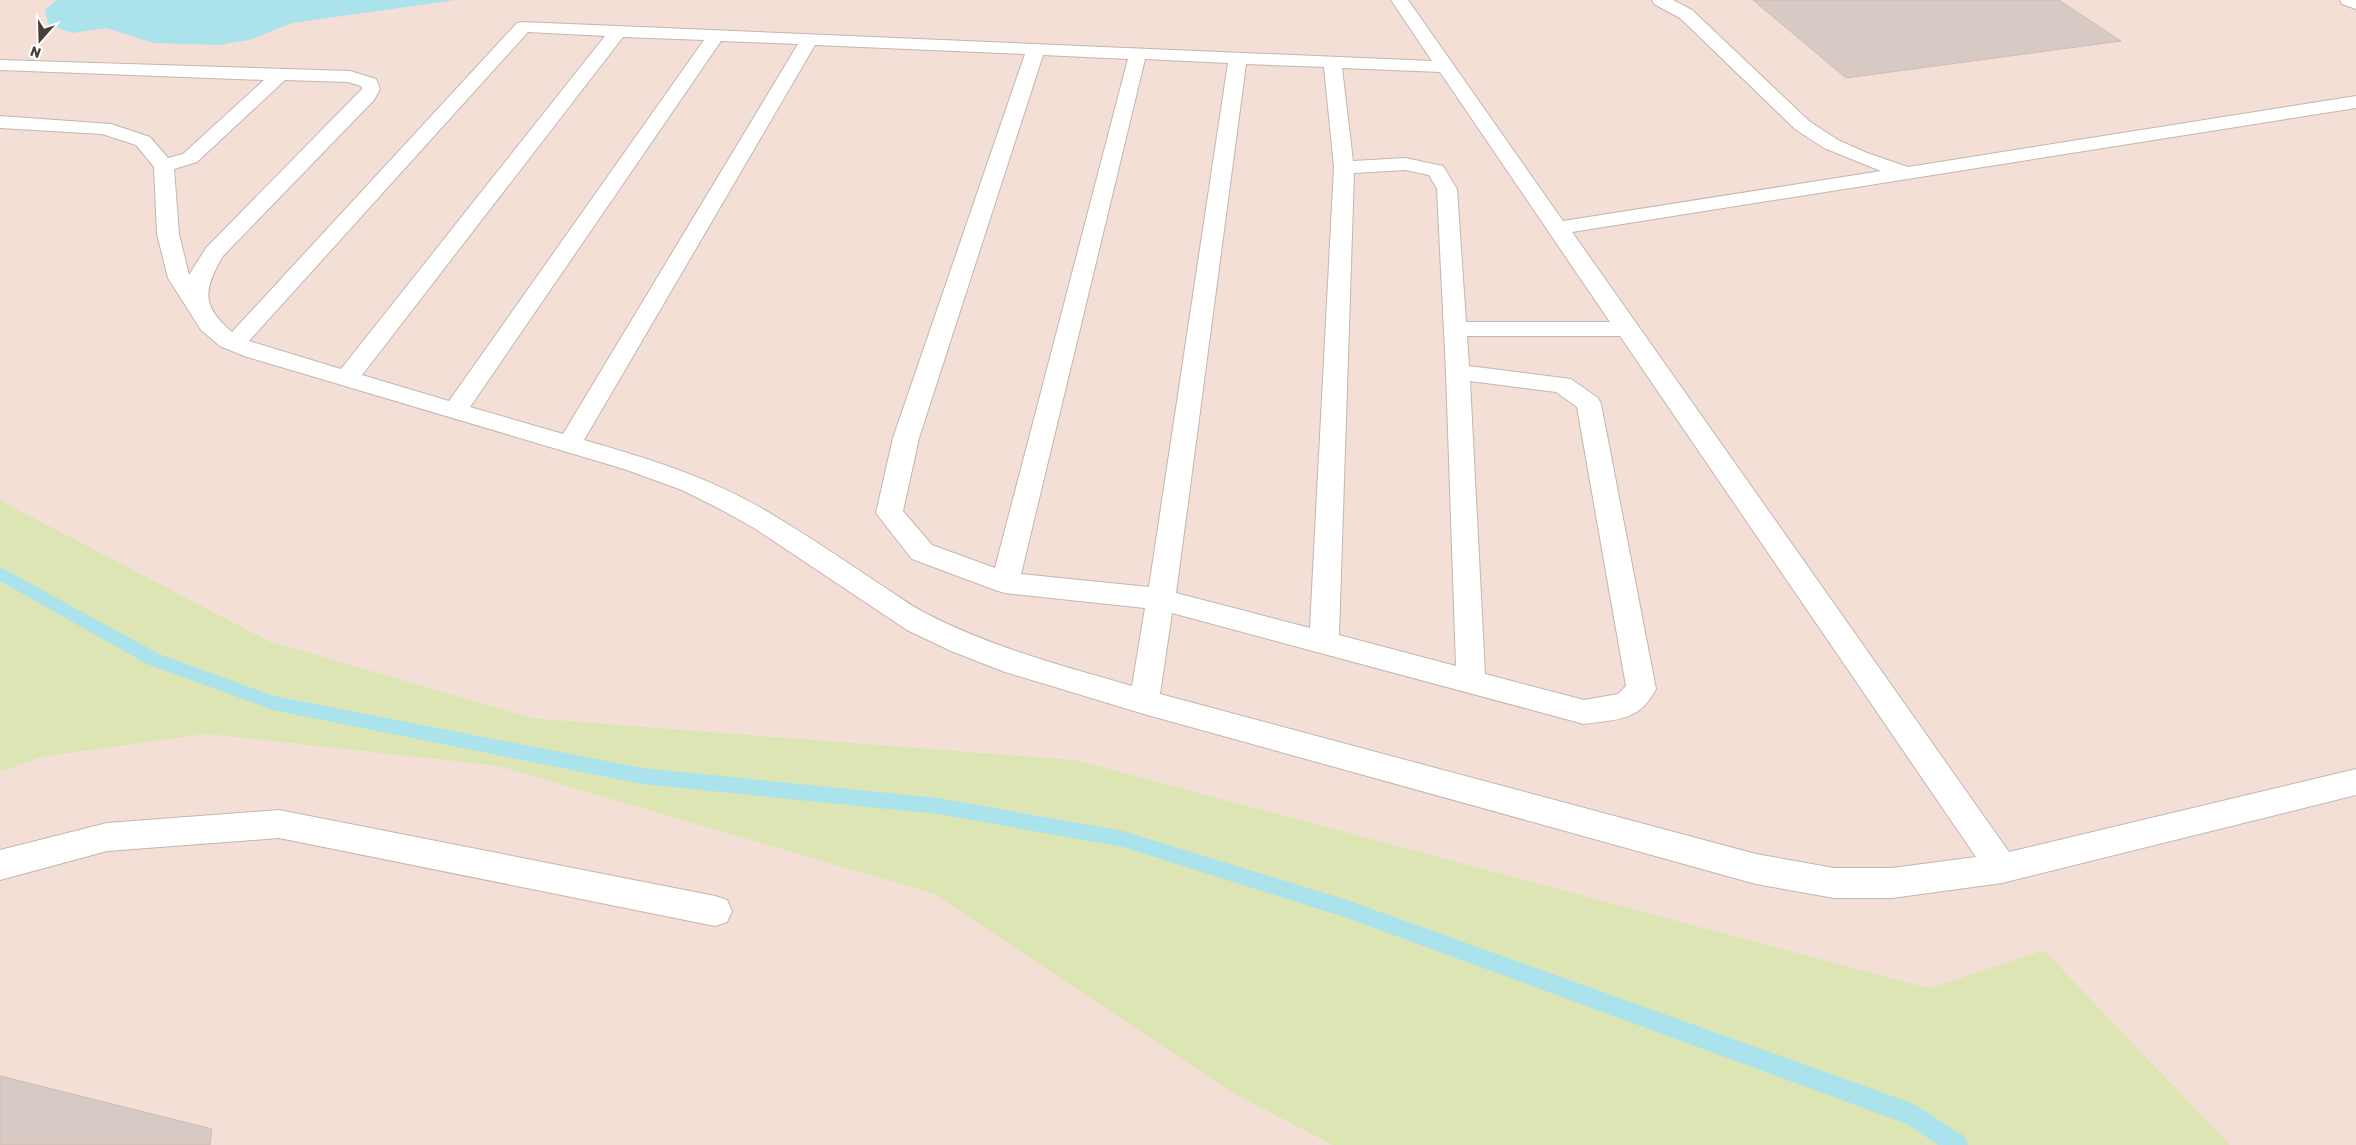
<svg xmlns="http://www.w3.org/2000/svg" width="2356" height="1145" viewBox="0 0 2356 1145" font-family="Rubik,sans-serif">
	<style>
		.commercial { fill: #f4dfd6 }
		.green { fill: #dde5b5 }
		.water { fill: #aae3ec }
		.lines { fill: none; stroke-linecap: round; stroke-linejoin: round }
		.stream { fill: #aae3ec; fill-rule: evenodd }
		.building { fill: #d7c9c3; stroke: #cfbcb3 }
		.minor-casing { stroke: #c2b6b0; stroke-width: 2 }
		.minor { fill: #fff; fill-rule: evenodd }
	</style>
	<rect width="100%" height="100%" fill="#f4eeea"/>
	<path class="commercial" d="M0 0H2356V1145H2230L2044 950 1929 988 1076 760 532 718 269 641 0 500Z
		M206 734 498 766 934 894 1231 1092 1332 1145H0V772L42 757Z"/>
	<path class="green" d="M0 500 269 641 532 718 1076 760 1929 988 2044 950 2230 1145H1332L1231 1092 934 894 498 766 206 734 42 757 0 772Z"/>
	<path class="water" d="M57 0H456L292 23 249 40 219 45 153 43 107 28 72 33 48 24 45 10Z"/>
	<g class="lines">
		<path class="stream" d="M0 567 159 654 274 696 642 768 938 798 1123 831 1347 900 1914 1104 1965 1137 1968 1145H1938L1907 1124 1347 918 1123 847 938 814 642 784 273 710 147 664 0 581Z"/>
	</g>
	<path class="building" d="M1753 0H2059L2121 41 1846 78Z
		M0 1076 212 1129 210 1145H0Z"/>
	<g class="lines">
		<defs>
			<path id="minor" d="M1391 0H1408L1563 221 1881 171 1824 148 1795 129 1680 18 1654 4 1652 0H1673L1692 10 1809 121 1838 140 1867 153 1908 167 2356 96V108L1572 232 2009 852 2356 769V795L2002 883 1892 898H1834L1756 884 1144 714 1005 672 951 651 907 630 754 528 720 509 682 490 624 469 244 356 220 346 201 330 168 278 157 234 154 167 136 145 102 134 0 128V116L111 124 150 137 168 158 183 154 264 80 0 70V60L350 71 376 79 380 89 374 100 223 256C203 290 201 306 232 332L517 23 523 22 1432 61ZM528 32 605 36 341 369 249 341ZM623 37 704 40 449 401 362 375ZM721 41 798 44 563 434 470 407ZM815 45 1025 54 893 438 876 513 912 559 995 590 1005 593 1145 608 1132 686C1063 666 994 648 929 615 912 607 897 595 881 585 845 561 810 537 773 515 715 479 650 459 584 440ZM1043 55 1128 59 995 568 932 545 903 511 919 438ZM1145 59 1228 63 1149 587 1021 574ZM1246 64 1324 67 1334 167 1310 628 1176 593ZM1342 68 1440 72 1610 322H1466L1457 189 1443 166 1405 158 1353 161ZM285 80 348 82 361 86 362 89 206 248 189 275 179 234 174 169 197 162ZM1405 170 1429 175 1437 189 1446 372 1456 666 1339 635 1354 173ZM1467 336H1620L1976 857 1892 868H1834L1756 854 1160 694 1172 613 1584 724C1617 719 1639 722 1656 689L1601 404 1598 398 1571 379 1469 366ZM1470 381 1556 392 1577 407 1626 686 1618 694 1584 700 1485 674Z
				M2340 0H2356V9L2342 4Z
				M279 810 715 896 727 900 732 911 727 922 715 926 279 838 107 851 0 880V850L107 823Z"/>
		</defs>
		<use href="#minor" class="minor-casing"/>
		<use href="#minor" class="minor"/>
	</g>
	<g transform="translate(40 40) rotate(200)" stroke="#ffffff" stroke-width="4" paint-order="stroke">
	<path d="M0-4L9 19L0 12L-9 19Z" fill="#473d38"/>
	<text y="-8" font-size="14" font-weight="bold" text-anchor="middle" fill="#473d38">N</text>
	</g>
</svg>
